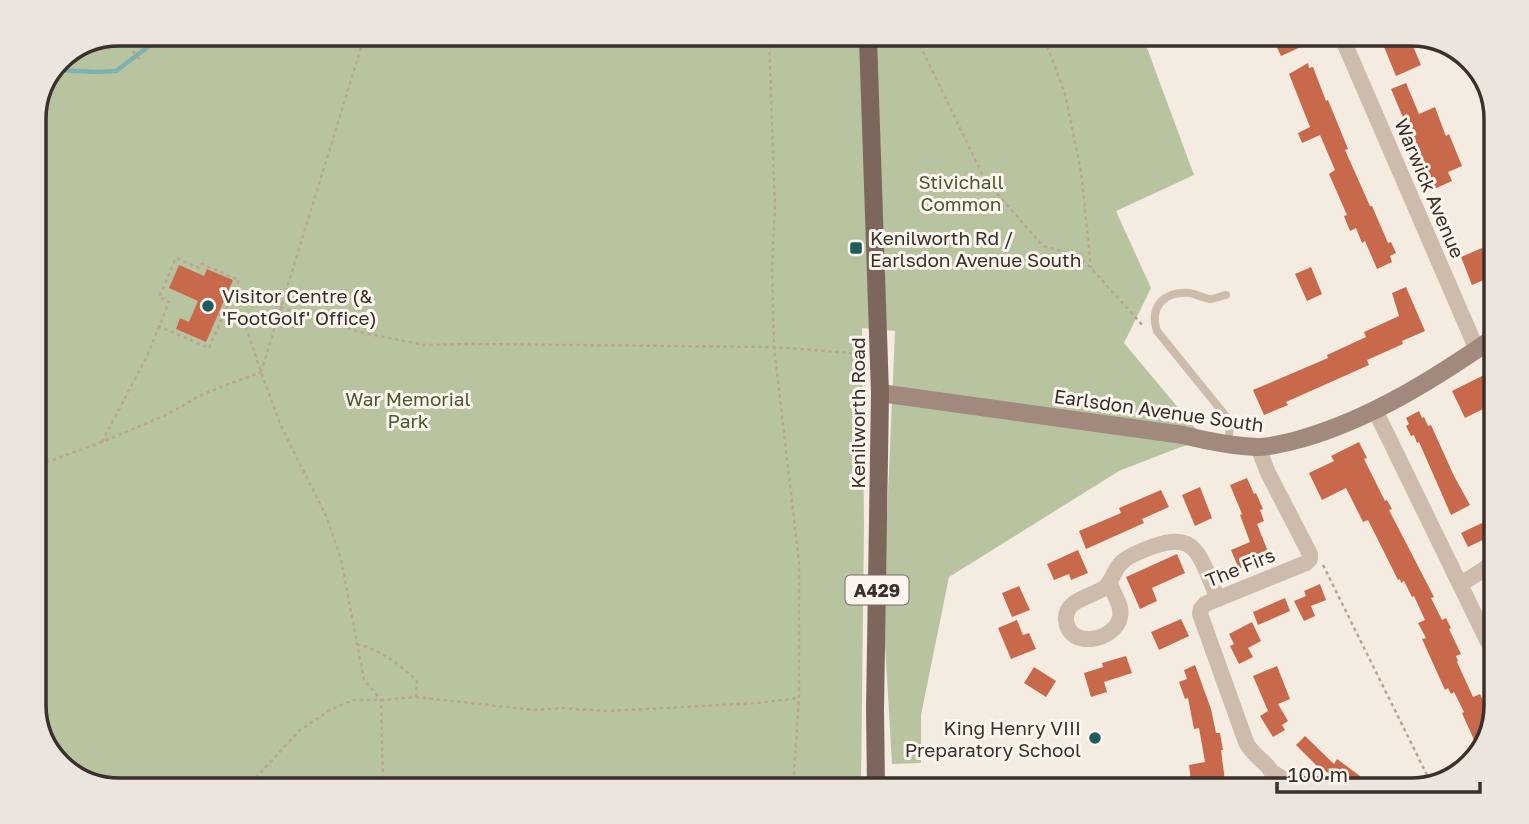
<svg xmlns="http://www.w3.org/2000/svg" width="1529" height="824" viewBox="0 0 1529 824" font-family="'Golos Text',sans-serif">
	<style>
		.green { fill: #b8c4a0 }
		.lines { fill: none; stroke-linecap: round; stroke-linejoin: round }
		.stream { stroke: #7fb0b2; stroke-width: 4.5 }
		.building { fill: #c8694b }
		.path { stroke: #b9a596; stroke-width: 2.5; stroke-dasharray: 3.5 3.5; stroke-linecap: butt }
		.service { stroke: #cdbbac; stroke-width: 8 }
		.minor { stroke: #cdbbac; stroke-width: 16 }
		.secondary { stroke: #a18a7d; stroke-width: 18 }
		.primary { stroke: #7d675c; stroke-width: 18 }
		.poi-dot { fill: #1f5a5e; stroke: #fbf5ee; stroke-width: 2.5 }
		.labels { text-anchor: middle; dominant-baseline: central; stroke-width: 6; stroke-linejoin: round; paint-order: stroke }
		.shield { fill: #fbf5ee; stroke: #756b66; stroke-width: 2 }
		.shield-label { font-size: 18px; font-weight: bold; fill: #3b302b }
		.park-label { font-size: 19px; fill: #4a5a2e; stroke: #fbf5ee }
		.street-label { font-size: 19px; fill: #3b302b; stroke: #fbf5ee }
		.poi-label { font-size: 19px; fill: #3b302b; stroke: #fbf5ee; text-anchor: start }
		.rim { fill: none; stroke: #3b302b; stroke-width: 3.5 }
	</style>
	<rect width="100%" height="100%" fill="#f4ebe1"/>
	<path class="green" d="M119 33 1144 40 1194 175 1116 211 1151 288 1124 343 1205 440 1178 448 1119 471 949 577 921 715V763L892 764 883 610 895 331 862 328 864 526 861 787 81 782 47 752 33 711V114L59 58Z"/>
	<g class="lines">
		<path class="stream" d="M53 70 98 72 116 71 165 34"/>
	</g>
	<path class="building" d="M1274 41H1314L1281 56Z
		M1382 42H1413V46L1421 65 1396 76Z
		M1308 63 1309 68 1313 67 1326 101 1328 100 1337 122 1348 149 1345 150 1370 206H1372L1388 243 1391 242 1396 253 1390 256 1392 262 1377 269 1365 241 1362 243 1356 228 1350 231 1344 216 1347 215 1329 174 1335 170 1320 135 1302 143 1298 133 1310 127 1289 74Z
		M1406 83 1419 114 1435 107 1445 134 1446 136 1449 134 1462 166 1448 172 1452 181 1432 190 1411 143 1402 121 1404 120 1391 89Z
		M1494 247 1493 276 1472 285 1461 257 1482 248 1483 251Z
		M179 265 204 276 207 269 233 280 206 342 176 329 180 318 189 322 198 301 169 288Z
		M1311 267 1322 294 1307 301 1295 274Z
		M1406 287 1425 331 1402 341 1403 344 1367 360 1369 365 1286 402 1288 405 1264 415 1253 390 1328 358 1327 355 1366 337 1364 332 1399 316 1392 293Z
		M1492 371 1491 405 1465 418 1452 391Z
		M1419 411 1422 418 1424 417 1428 426 1431 425 1454 476 1470 505 1451 515 1419 442 1417 443 1414 435 1411 436 1406 426 1409 424 1406 418Z
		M1359 442 1367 458 1364 459 1385 501 1387 500 1392 509 1389 510 1434 597 1431 598 1442 620 1446 618 1451 628 1449 629 1461 654 1456 656 1458 661 1457 662 1473 697 1480 694 1487 709V743L1479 751 1462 713 1464 712 1454 692 1451 694 1448 688 1445 690 1422 639 1426 638 1418 623 1425 620 1414 596 1412 597 1404 581 1401 583 1400 579 1398 580 1368 520 1363 522 1346 488 1322 500 1309 473 1334 461 1331 456Z
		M1247 478 1254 494 1256 493 1263 509 1260 510 1264 521 1257 524 1269 554 1239 569 1231 550 1250 542 1240 515 1242 514 1230 485Z
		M1200 487 1212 518 1195 526 1182 495Z
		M1161 490 1169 507 1142 519 1144 523 1086 549 1079 531 1121 513 1119 508Z
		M1482 523 1489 537 1468 547 1461 533Z
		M1078 550 1088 573 1071 580 1069 574 1054 580 1047 564Z
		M1177 554 1185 573 1152 588 1157 601 1140 609 1126 577Z
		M1320 584 1326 600 1311 606 1315 616 1304 621 1294 601 1306 596 1304 591Z
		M1019 586 1030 610 1012 617 1002 593Z
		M1285 598 1290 611 1258 625 1253 612Z
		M1181 619 1189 636 1159 650 1151 632Z
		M1017 620 1023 635 1029 633 1036 649 1011 659 998 628Z
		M1252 622 1261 641 1248 648 1253 657 1239 664 1230 646 1234 644 1229 634Z
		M1126 656 1132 673 1104 682 1107 692 1091 697 1084 673 1103 667 1102 663Z
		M1195 665 1211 709 1216 733H1220L1223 750H1221L1225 781 1212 783V789H1192L1189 765 1205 762 1199 728 1194 729 1188 698 1185 699 1179 682 1187 679 1184 670Z
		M1277 666 1290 699 1278 704 1288 721 1282 725 1285 730 1273 737 1260 716 1268 711 1253 676Z
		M1034 667 1056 681 1046 697 1024 683Z
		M1305 736 1334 764 1337 759 1360 776 1350 789 1320 767 1319 768 1296 745Z"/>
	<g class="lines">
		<path class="path" d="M769 38 775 208 772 267 774 347 799 562V698L793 787
			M917 39 985 180 1043 246 1078 256 1091 268 1144 327
			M1045 40 1065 94 1081 171 1091 268
			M133 51 140 60
			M235 289 280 307 359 332 424 345 469 344 774 347 863 354
			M218 314 246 327 280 307
			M246 327 261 372 281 426 327 518 341 559 364 680 381 700 383 784
			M261 372 365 35
			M102 442 146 358 169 302 159 297 176 258 199 268 202 264 239 280 209 348 158 326
			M33 467 102 442 166 415 203 394 261 372
			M1323 565 1432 785
			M357 644C381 650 399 664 417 681L416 697
			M251 783 300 730 330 710 353 700H381L416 697 534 710 560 708 609 711 757 703 799 698"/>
		<path class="service" d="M1226 295C1221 296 1215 299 1210 299 1203 298 1196 294 1189 293 1164 291 1149 307 1157 331L1229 420 1230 425 1228 444"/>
		<path class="minor" d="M1344 42 1477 350
			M1375 410 1488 642
			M1258 447 1268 473 1310 554V559L1306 563 1205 604 1201 609 1200 614 1246 742C1255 762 1278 763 1274 790
			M1110 582C1112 594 1123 604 1120 617 1116 640 1069 651 1066 620 1064 600 1091 597 1104 588 1113 581 1114 569 1122 562 1130 554 1160 543 1171 542 1177 541 1182 542 1187 544 1202 551 1211 584 1218 599
			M1461 584 1489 566
			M1272 772 1300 790"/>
		<path class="secondary" d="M880 393 1183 435C1207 441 1233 446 1257 447 1273 447 1289 442 1304 438 1372 418 1434 379 1492 339"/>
		<path class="primary" d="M868 38 880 393 875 710 876 787"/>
	</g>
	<g class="poi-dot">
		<rect x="849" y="241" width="14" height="14" rx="3.5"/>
		<circle cx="208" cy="306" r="7"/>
		<circle cx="1095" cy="738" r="7"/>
	</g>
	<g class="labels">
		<rect class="shield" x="845.5" y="575.5" width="63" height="29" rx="5"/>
		<g class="shield-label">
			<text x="877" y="590">A429</text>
		</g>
		<g class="park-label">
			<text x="961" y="181">Stivichall<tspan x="961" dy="22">Common</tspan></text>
			<text x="408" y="398">War Memorial<tspan x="408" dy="22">Park</tspan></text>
		</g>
		<g class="street-label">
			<text transform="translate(1430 188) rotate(67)">Warwick Avenue</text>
			<text transform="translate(1159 410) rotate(8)">Earlsdon Avenue South</text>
			<text transform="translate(857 413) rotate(-90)">Kenilworth Road</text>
			<text transform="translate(1240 567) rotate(-22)">The Firs</text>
		</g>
		<g class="poi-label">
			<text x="870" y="237">Kenilworth Rd /<tspan x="870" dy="22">Earlsdon Avenue South</tspan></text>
			<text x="222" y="295">Visitor Centre (&amp;<tspan x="222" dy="22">'FootGolf' Office)</tspan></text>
			<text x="1081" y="727" text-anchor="end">King Henry VIII<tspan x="1081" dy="22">Preparatory School</tspan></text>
		</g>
	</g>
	<path d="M0 0H1529V824H0ZM119 46H1411A73 73 0 0 1 1484 119V705A73 73 0 0 1 1411 778H119A73 73 0 0 1 46 705V119A73 73 0 0 1 119 46Z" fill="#ece5de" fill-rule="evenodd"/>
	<path class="rim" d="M119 46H1411A73 73 0 0 1 1484 119V705A73 73 0 0 1 1411 778H119A73 73 0 0 1 46 705V119A73 73 0 0 1 119 46Z"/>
	<path d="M1277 782v10h203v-10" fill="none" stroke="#3b302b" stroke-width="3.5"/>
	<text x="1288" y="782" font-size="21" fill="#3b302b" stroke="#fbf5ee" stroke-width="5" paint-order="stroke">100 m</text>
</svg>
